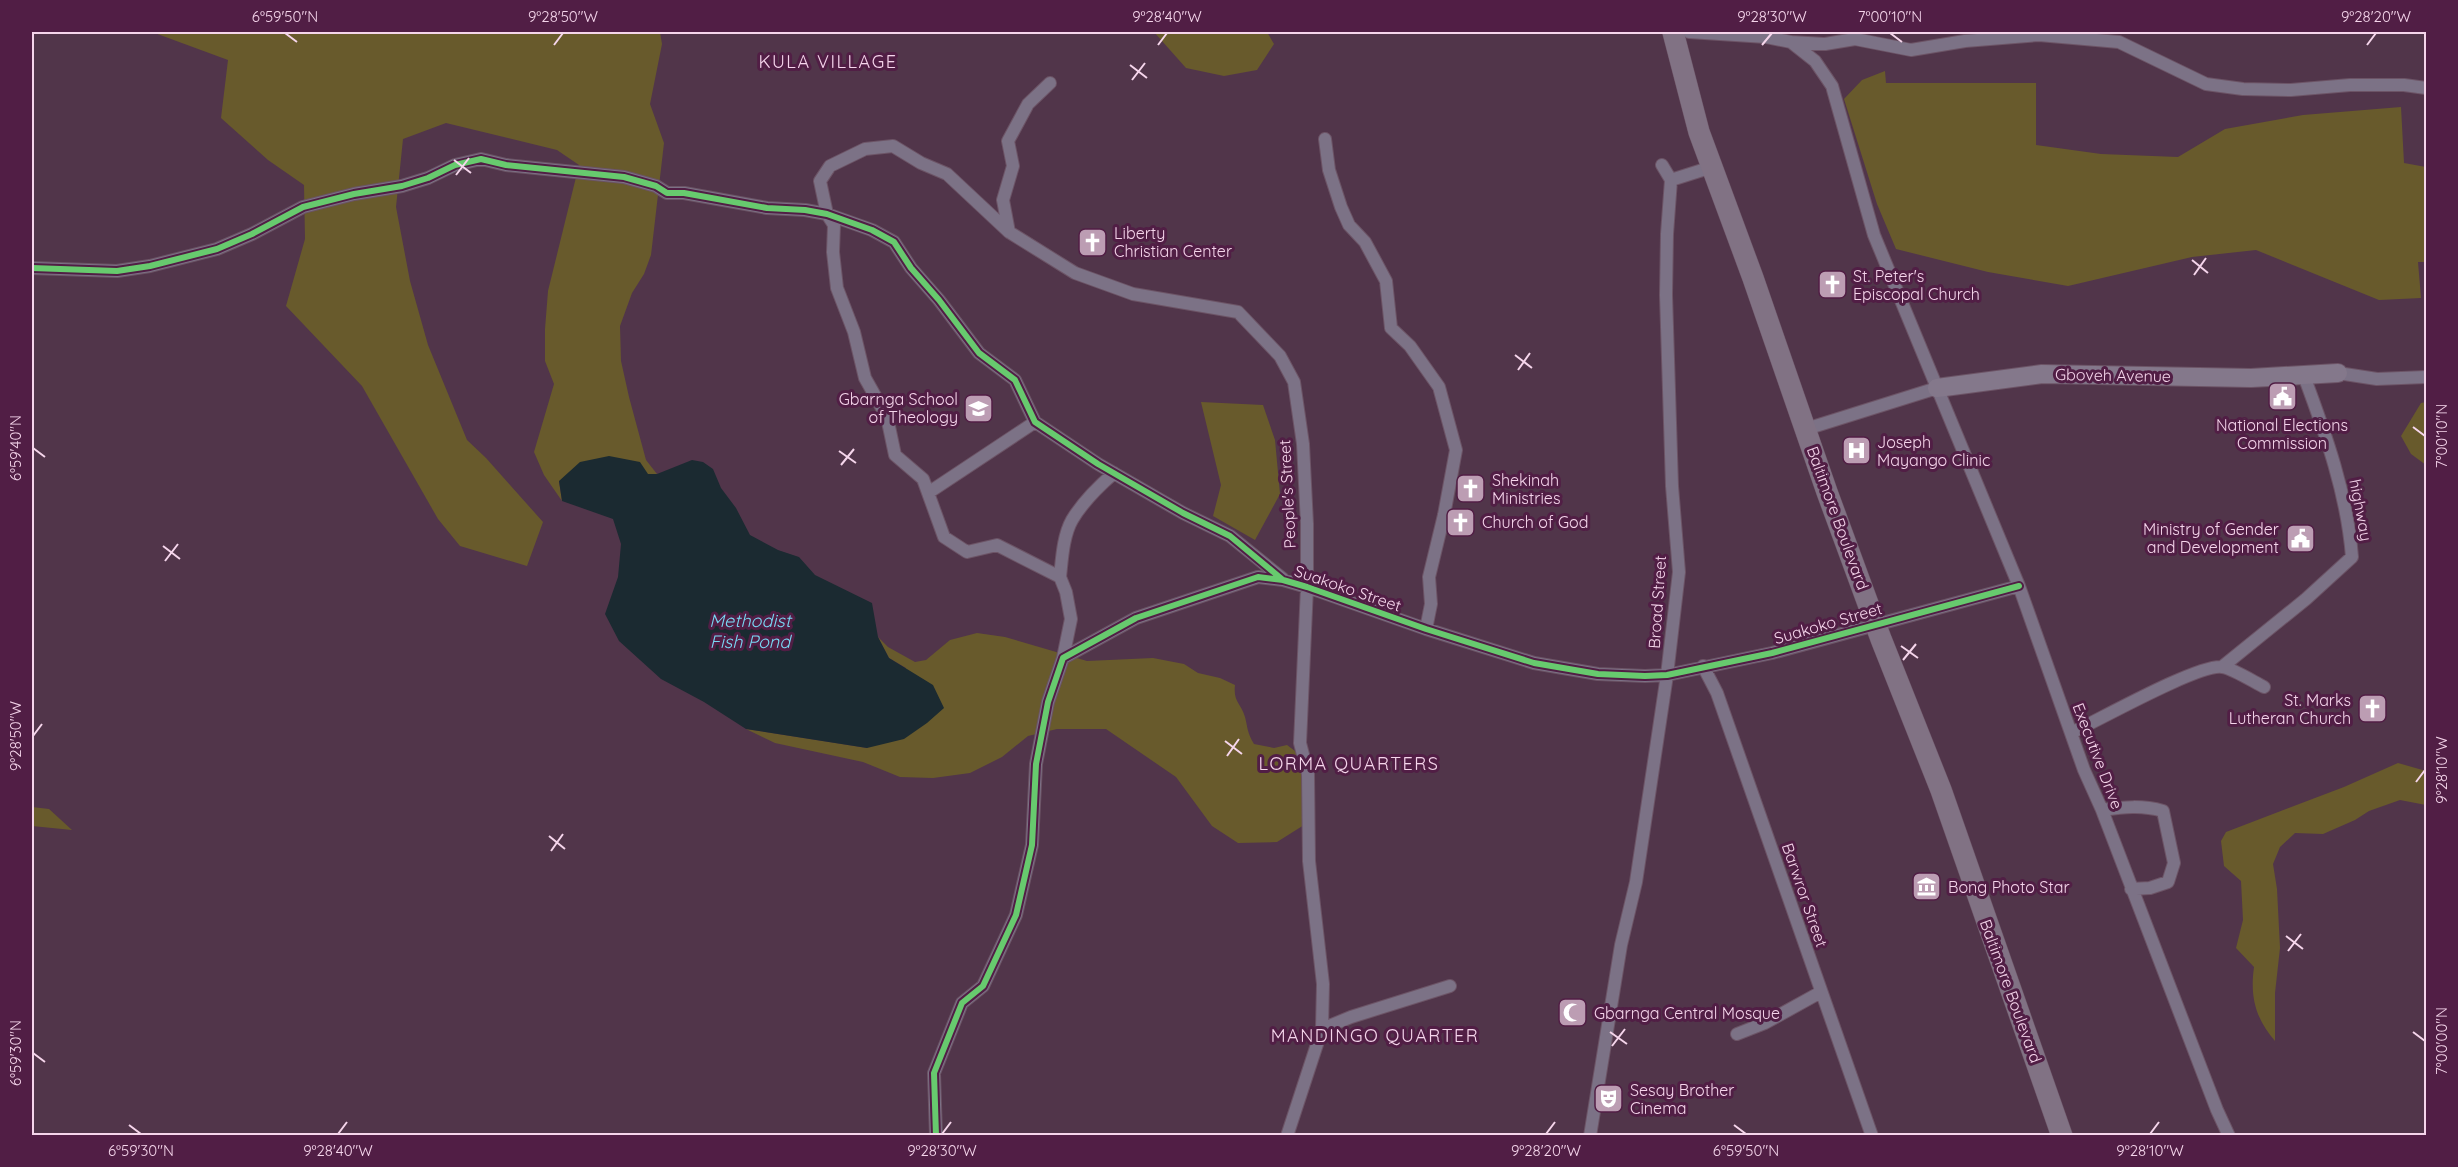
<svg xmlns="http://www.w3.org/2000/svg" width="2458" height="1167" viewBox="0 0 2458 1167" font-family="Quicksand,sans-serif">
	<style>
		.green { fill: #685a2c }
		.water { fill: #1b2a31 }
		.lines { fill: none; stroke-linecap: round; stroke-linejoin: round }
		.street-casing { stroke: #6c5466; stroke-width: 14 }
		.primary-casing { stroke: #6c5466; stroke-width: 20 }
		.highway-casing { stroke: #6c5466; stroke-width: 22 }
		.street { stroke: #7c7286; stroke-width: 12 }
		.primary { stroke: #84788b; stroke-width: 18 }
		.highway { stroke: #817284; stroke-width: 21 }
		.cycleway-casing { stroke: #511e45; stroke-width: 10 }
		.cycleway { stroke: #67ca6e; stroke-width: 6 }
		.ticks { fill: none; stroke: #f5d5eb; stroke-width: 2 }
		.labels { text-anchor: middle; dominant-baseline: central; stroke-width: 6; stroke-linejoin: round; paint-order: stroke }
		.poi-label { font-size: 16px; fill: #f5d5eb; stroke: #511e45; text-anchor: start }
		.street-label { font-size: 16px; fill: #f5d5eb; stroke: #511e45 }
		.neighbourhood-label { font-size: 18px; letter-spacing: 1.5px; fill: #f5d5eb; stroke: #511e45 }
		.water-label { font-size: 18px; font-style: italic; fill: #79daf5; stroke: #511e45 }
		.neatline { fill: none; stroke: #f5d5eb; stroke-width: 2 }
		.ticks-label { font-size: 15px; text-anchor: middle; fill: #f5d5eb }
	</style>
	<rect width="100%" height="100%" fill="#51354a"/>
	<path class="green" d="M152 32H660L662 44 650 104 664 143 651 255 644 274 632 293 620 326 621 361 629 397 646 460 657 474 559 481 562 501 544 475 534 452 554 384 545 361V329L548 291 579 165 557 150 446 123 403 139 396 207 410 281 428 345 467 440 486 458 543 522 527 566 460 546 438 519 362 386 286 306 305 239 304 185 268 160 221 118 228 60Z
		M1154 32H1267L1274 44 1257 70 1224 76 1186 68Z
		M1885 71 1886 83H2036V145L2101 154 2178 157 2225 129 2303 115 2401 107 2404 163 2426 167V262H2418L2421 298 2379 300 2256 250 2192 257 2068 286 1988 272 1896 249 1877 204 1844 99 1862 80Z
		M1201 402 1263 405 1275 440 1280 494 1255 540 1213 516 1221 485Z
		M2426 402V465L2411 454 2401 436 2421 403Z
		M977 633 1005 637 1087 661 1153 658 1184 664 1198 673 1220 678 1235 685C1233 702 1241 703 1245 717 1248 729 1247 732 1254 744L1274 748 1287 745 1299 754 1307 774 1302 796 1304 825 1277 842 1238 843 1212 826 1176 777 1106 729H1057L1028 736 1002 757 970 773 933 778 900 777 863 762 775 743 746 729 867 748 906 668 889 658 878 637 888 647 915 662 926 660 950 640Z
		M2398 763 2426 771V805L2400 800 2369 811 2355 820 2323 834 2295 833 2280 847 2273 864 2277 889 2280 948 2275 993V1041C2255 1018 2250 996 2254 967L2236 948 2243 920 2241 881 2224 866 2221 841 2226 832 2344 787Z
		M32 807 49 809 72 830 32 826Z"/>
	<path class="water" d="M609 456 640 462 648 474H657L692 460 703 462 713 469 721 488 736 508 750 535 778 550 799 557 815 575 872 603 878 637 889 658 933 685 944 708 927 723 904 739 867 748 746 729 704 702 661 679 619 641 605 614 618 577 621 544 613 519 562 501 559 481 580 462Z"/>
	<g class="lines">
		<defs>
			<path id="street" d="M1689 32 1766 37 1791 42 1815 61 1832 86 1874 235 2019 586 2084 770 2102 810 2217 1110 2229 1136
				M1791 42 1825 44 1855 39 1911 50 1965 41 2039 35 2119 42 2206 84 2243 89 2291 90 2350 85H2404L2426 88
				M1050 83 1028 104 1008 141 1013 166 1003 200 1009 232 1075 273 1133 294 1238 312 1280 356 1294 382 1303 444 1307 524V587L1300 743 1308 774 1309 861 1323 984 1322 1029 1287 1136
				M1325 139 1329 170 1341 207 1349 225 1365 242 1386 281 1391 328 1410 346 1439 387 1456 450 1444 515 1429 577 1431 604 1426 629
				M1662 165 1671 180
				M1009 232 947 174 921 163 893 146 865 149 830 166 820 181 827 214 834 225 833 252 837 288 854 332 865 378 887 417 895 455 923 479 944 537 967 552 997 545 1060 577 1066 592 1071 619 1063 658
				M32 268 117 271 150 266 217 249 252 234 303 207 354 194 402 186 428 178 455 165 481 159 506 165 624 177 656 186 667 193H684L767 208 805 210 827 214 872 230 894 242 911 268 939 300 979 353 1015 380 1035 422 1098 464 1183 513 1230 536 1283 579
				M2338 373 2377 379 2426 377
				M1806 429 1937 388
				M928 493 1035 422
				M1060 577C1062 559 1063 536 1072 520 1082 503 1099 486 1114 473
				M1703 666 1717 693 1872 1136
				M2222 667 2306 599 2352 557C2347 494 2326 435 2304 376
				M2071 733C2099 720 2198 664 2222 667 2232 668 2254 682 2264 687
				M2102 810C2124 807 2142 805 2163 811L2174 863 2168 882 2150 888 2131 889
				M1322 1029 1351 1017 1450 986
				M1737 1034 1765 1023 1821 992
				M936 1136 934 1073 962 1003 983 986 1016 915 1032 845 1036 764 1048 702 1063 658 1136 618 1258 577 1283 580 1307 587 1426 629 1534 663 1598 674 1645 676 1667 675 1772 653 2019 586
				M1590 1136 1621 945 1636 882 1667 675 1679 572 1672 486 1666 295 1667 234 1671 180 1712 167"/>
			<path id="primary" d="M1937 388 2042 374 2251 378 2338 373"/>
			<path id="highway" d="M1673 32 1699 132 1753 278 1827 492 1881 639 1941 790 2062 1136"/>
		</defs>
		<use href="#street" class="street-casing"/>
		<use href="#primary" class="primary-casing"/>
		<use href="#highway" class="highway-casing"/>
		<use href="#street" class="street"/>
		<use href="#primary" class="primary"/>
		<use href="#highway" class="highway"/>
		<defs>
			<path id="cycleway" d="M32 268 117 271 150 266 217 249 252 234 303 207 354 194 402 186 428 178 455 165 481 159 506 165 624 177 656 186 667 193H684L767 208 805 210 827 214 872 230 894 242 911 268 939 300 979 353 1015 380 1035 422 1098 464 1183 513 1230 536 1283 580
				M936 1136 934 1073 962 1003 983 986 1016 915 1032 845 1036 764 1048 702 1063 658 1136 618 1258 577 1283 580 1307 587 1426 629 1534 663 1598 674 1645 676 1667 675 1772 653 2019 586"/>
		</defs>
		<use href="#cycleway" class="cycleway-casing"/>
		<use href="#cycleway" class="cycleway"/>
	</g>
	<path class="ticks" d="M285 33 297 42M1890 33 1902 42M554 45 563 33M1158 45 1167 33M1762 45 1772 33M2367 45 2376 33M1130 65 1147 78M1132 80 1145 63M454 160 471 173M456 175 469 158M2192 260 2208 273M2194 275 2206 258M1515 355 1532 368M1518 370 1530 353M2413 427 2425 436M33 448 45 457M839 451 856 463M841 465 854 449M163 546 180 559M165 561 178 544M1901 646 1918 658M1903 660 1916 644M33 736 42 724M1225 741 1242 754M1227 756 1239 739M2416 782 2425 770M549 836 565 849M551 851 563 834M2286 936 2303 949M2288 951 2301 934M1610 1032 1627 1044M2413 1032 2425 1041M1612 1046 1625 1029M33 1053 45 1062M129 1125 141 1134M1734 1125 1746 1134M338 1134 347 1122M942 1134 951 1122M1546 1134 1555 1122M2150 1134 2159 1122"/>
	<defs>
		<symbol id="church-square" viewBox="-11 -11 22 22"><rect x="-9" y="-9" width="18" height="18" rx="4" fill="#bc9db3" stroke="#511e45"/><path d="M-1.2-6h2.4v3.5h3.3v2.4h-3.3V6h-2.4V-.1h-3.3v-2.4h3.3Z" fill="#fff"/></symbol>
		<symbol id="civic-square" viewBox="-11 -11 22 22"><rect x="-9" y="-9" width="18" height="18" rx="4" fill="#bc9db3" stroke="#511e45"/><path d="M-.6-6.5H3V-4.5H.6V-3L4-1V1h2V6H-6V1h2V-1L-.6-3ZM-1.2 2.5V6h2.4V2.5Z" fill="#fff"/></symbol>
		<symbol id="university-square" viewBox="-11 -11 22 22"><rect x="-9" y="-9" width="18" height="18" rx="4" fill="#bc9db3" stroke="#511e45"/><path d="M0-5L7-2L0 1L-7-2ZM-4 1L0 2.5L4 1V4Q0 6-4 4Z" fill="#fff"/></symbol>
		<symbol id="hospital-square" viewBox="-11 -11 22 22"><rect x="-9" y="-9" width="18" height="18" rx="4" fill="#bc9db3" stroke="#511e45"/><path d="M-5-5h3v3.5h4V-5h3V5h-3V1.5h-4V5h-3Z" fill="#fff"/></symbol>
		<symbol id="museum-square" viewBox="-11 -11 22 22"><rect x="-9" y="-9" width="18" height="18" rx="4" fill="#bc9db3" stroke="#511e45"/><path d="M0-6L6-3V-2H-6V-3ZM-5-1h2V3h-2ZM-1-1h2V3h-2ZM3-1h2V3H3ZM-6 4H6V6H-6Z" fill="#fff"/></symbol>
		<symbol id="mosque-square" viewBox="-11 -11 22 22"><rect x="-9" y="-9" width="18" height="18" rx="4" fill="#bc9db3" stroke="#511e45"/><path d="M3.5-4.9A6 6 0 1 0 3.5 4.9A5 5 0 1 1 3.5-4.9Z" fill="#fff"/></symbol>
		<symbol id="theatre-square" viewBox="-11 -11 22 22"><rect x="-9" y="-9" width="18" height="18" rx="4" fill="#bc9db3" stroke="#511e45"/><path d="M-5-5.5Q0-4 5-5.5V0Q5 5 0 6Q-5 5-5 0ZM-3.3-2.5H-1v1.5H-3.3ZM1-2.5H3.3v1.5H1ZM-2.8 1Q0 5.5 2.8 1Z" fill="#fff"/></symbol>
	</defs>
	<g fill-rule="evenodd">
		<use href="#church-square" x="1076" y="226" width="33" height="33"/>
		<use href="#church-square" x="1816" y="268" width="33" height="33"/>
		<use href="#civic-square" x="2266" y="380" width="33" height="33"/>
		<use href="#university-square" x="962" y="392" width="33" height="33"/>
		<use href="#hospital-square" x="1840" y="434" width="33" height="33"/>
		<use href="#church-square" x="1454" y="472" width="33" height="33"/>
		<use href="#church-square" x="1444" y="506" width="33" height="33"/>
		<use href="#civic-square" x="2284" y="522" width="33" height="33"/>
		<use href="#church-square" x="2356" y="692" width="33" height="33"/>
		<use href="#museum-square" x="1910" y="870" width="33" height="33"/>
		<use href="#mosque-square" x="1556" y="996" width="33" height="33"/>
		<use href="#theatre-square" x="1592" y="1082" width="33" height="33"/>
	</g>
	<g class="labels">
		<g class="poi-label">
			<text x="1114" y="233">Liberty<tspan x="1114" dy="18">Christian Center</tspan></text>
			<text x="1853" y="276">St. Peter's<tspan x="1853" dy="18">Episcopal Church</tspan></text>
			<text x="958" y="399" text-anchor="end">Gbarnga School<tspan x="958" dy="18">of Theology</tspan></text>
			<text x="2282" y="425" text-anchor="middle">National Elections<tspan x="2282" dy="18">Commission</tspan></text>
			<text x="1877" y="442">Joseph<tspan x="1877" dy="18">Mayango Clinic</tspan></text>
			<text x="1492" y="480">Shekinah<tspan x="1492" dy="18">Ministries</tspan></text>
			<text x="1482" y="522">Church of God</text>
			<text x="2279" y="529" text-anchor="end">Ministry of Gender<tspan x="2279" dy="18">and Development</tspan></text>
			<text x="2351" y="700" text-anchor="end">St. Marks<tspan x="2351" dy="18">Lutheran Church</tspan></text>
			<text x="1948" y="887">Bong Photo Star</text>
			<text x="1594" y="1013">Gbarnga Central Mosque</text>
			<text x="1630" y="1090">Sesay Brother<tspan x="1630" dy="18">Cinema</tspan></text>
		</g>
		<g class="street-label">
			<text transform="translate(2113 375) rotate(1)">Gboveh Avenue</text>
			<text transform="translate(1287 494) rotate(-93)">People's Street</text>
			<text transform="translate(2361 510) rotate(79)">highway</text>
			<text transform="translate(1838 518) rotate(70)">Baltimore Boulevard</text>
			<text transform="translate(1348 588) rotate(19)">Suakoko Street</text>
			<text transform="translate(1657 602) rotate(-86)">Broad Street</text>
			<text transform="translate(1828 623) rotate(-16)">Suakoko Street</text>
			<text transform="translate(2098 756) rotate(69)">Executive Drive</text>
			<text transform="translate(1805 895) rotate(71)">Barwror Street</text>
			<text transform="translate(2011 991) rotate(70)">Baltimore Boulevard</text>
		</g>
		<g class="neighbourhood-label">
			<text x="828" y="61">KULA VILLAGE</text>
			<text x="1349" y="763">LORMA QUARTERS</text>
			<text x="1375" y="1035">MANDINGO QUARTER</text>
		</g>
		<g class="water-label">
			<text x="750" y="620">Methodist<tspan x="750" dy="21">Fish Pond</tspan></text>
		</g>
	</g>
	<rect width="2458" height="1167" fill="none" stroke="#511e45" stroke-width="66"/>
	<rect x="33" y="33" width="2392" height="1101" class="neatline"/>
	<g class="ticks-label">
		<text x="285" y="22">6°59'50"N</text>
		<text x="563" y="22">9°28'50"W</text>
		<text x="1167" y="22">9°28'40"W</text>
		<text x="1772" y="22">9°28'30"W</text>
		<text x="1890" y="22">7°00'10"N</text>
		<text x="2376" y="22">9°28'20"W</text>
		<text transform="translate(2442 436) rotate(-90)" y="5">7°00'10"N</text>
		<text transform="translate(16 448) rotate(-90)" y="5">6°59'40"N</text>
		<text transform="translate(16 736) rotate(-90)" y="5">9°28'50"W</text>
		<text transform="translate(2442 770) rotate(-90)" y="5">9°28'10"W</text>
		<text transform="translate(2442 1041) rotate(-90)" y="5">7°00'00"N</text>
		<text transform="translate(16 1053) rotate(-90)" y="5">6°59'30"N</text>
		<text x="141" y="1156">6°59'30"N</text>
		<text x="338" y="1156">9°28'40"W</text>
		<text x="942" y="1156">9°28'30"W</text>
		<text x="1546" y="1156">9°28'20"W</text>
		<text x="1746" y="1156">6°59'50"N</text>
		<text x="2150" y="1156">9°28'10"W</text>
	</g>
</svg>
